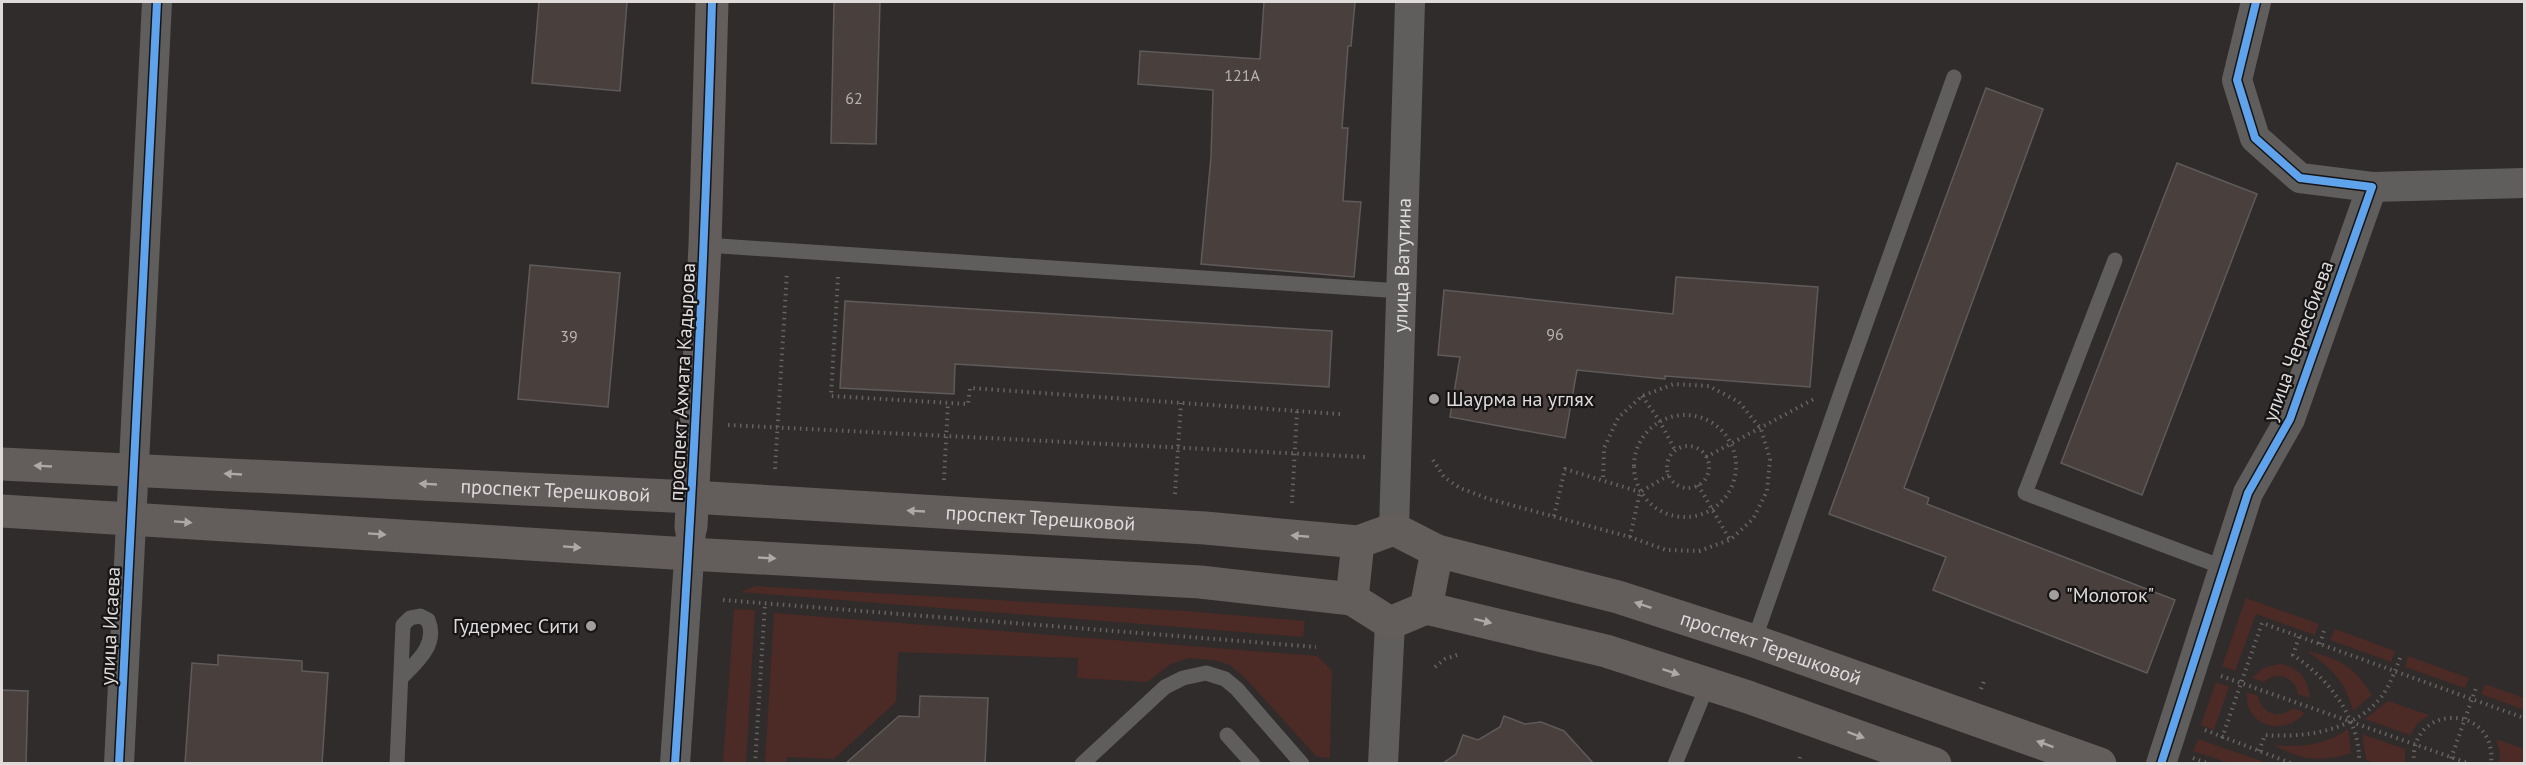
<svg xmlns="http://www.w3.org/2000/svg" width="2526" height="765" viewBox="0 0 2526 765" font-family="'PT Sans',sans-serif">
	<style>
		.green { fill: #4c2a25 }
		.building { fill: #493f3d; stroke: #5e5b5a; stroke-width: 1.5 }
		.lines { fill: none; stroke-linecap: round; stroke-linejoin: round }
		.path { stroke: #656363; stroke-width: 4; stroke-dasharray: 1.5 4.5; stroke-linecap: butt }
		.lane { stroke: #605d5d; stroke-width: 15 }
		.street { stroke: #605d5d; stroke-width: 30 }
		.secondary { stroke: #635d5c; stroke-width: 33 }
		.cycleway-casing { stroke: #161414; stroke-width: 11 }
		.cycleway { stroke: #60a3ed; stroke-width: 8 }
		.oneway { fill: #ada9a8 }
		.poi-dot { fill: #a19e9d; stroke: #161414; stroke-width: 2 }
		.labels { text-anchor: middle; dominant-baseline: central; stroke-width: 4.5; stroke-linejoin: round; paint-order: stroke }
		.number-label { font-size: 16px; fill: #b9b4b3 }
		.street-label { font-size: 20px; fill: #dedbda; stroke: #161414 }
		.poi-label { font-size: 20px; fill: #dedbda; stroke: #161414; text-anchor: start }
	</style>
	<rect width="100%" height="100%" fill="#2f2c2b"/>
	<path class="green" d="M755 586 1186 611 1305 621 1303 637 740 592Z
		M2246 598 2319 624 2315 635 2256 614 2235 671 2222 666Z
		M734 609 755 610 746 763H723Z
		M774 613 1317 656 1332 670 1330 758 1317 757 1247 680 1230 665 1214 660 1189 658 1171 664 1147 682 1077 678 1078 658 898 652 896 702 834 759 787 757 786 763H765Z
		M2335 629 2395 651 2391 662 2330 640Z
		M2306 651C2339 658 2354 666 2372 695L2353 711C2346 682 2330 666 2306 651Z
		M2408 656 2469 678 2465 688 2405 667Z
		M2279 664C2298 666 2309 679 2310 698L2298 694C2295 677 2277 670 2264 682L2252 678 2263 668Z
		M2216 682 2229 687 2214 730 2201 725Z
		M2485 684 2524 698V710L2481 694Z
		M2247 692 2258 696C2262 714 2279 720 2293 708L2305 713C2284 737 2244 727 2247 692Z
		M2388 701 2429 715 2417 724 2410 735 2365 719Z
		M2348 729 2351 753C2319 763 2302 760 2273 745 2301 748 2325 745 2348 729Z
		M2362 734 2405 749V763H2376L2366 760Z
		M2198 739 2267 763H2229L2193 751Z
		M2496 739 2524 749V763H2499L2500 753Z"/>
	<path class="building" d="M539 2H627L620 91 532 83Z
		M834 2H880L876 144 831 143Z
		M1264 2H1355L1351 46H1348L1342 128H1348L1343 201 1361 202 1354 277 1201 264 1211 157 1213 90 1138 84 1140 51 1260 59Z
		M1986 88 2043 109 1904 488 1929 498 1927 504 2175 600 2147 673 1933 590 1946 557 1829 514Z
		M2177 163 2257 194 2142 495 2061 463Z
		M530 265 620 273 608 407 518 399Z
		M1676 277 1818 287 1810 387 1665 376V379L1577 370 1565 438 1450 417 1460 357 1438 355 1444 290 1673 314Z
		M845 301 1332 331 1329 387 955 364 954 394 840 388Z
		M218 655 302 661V671L328 673 322 764H185L192 663 218 665Z
		M2 690 28 691 26 764H2Z
		M920 696 988 698 985 764H845L899 716 919 717Z
		M1504 716 1525 724 1541 722 1564 731 1594 764H1442L1456 754 1463 735 1478 740 1500 727Z"/>
	<g class="lines">
		<path class="path" d="M838 277 831 396 968 404 970 388 1340 414
			M1642 396 1659 420 1675 450
			M1634 466a51 51 0 1 1 102 0a51 51 0 1 1-102 0Z
			M728 425 1365 457
			M1667 467a21 21 0 1 1 42 0a21 21 0 1 1-42 0Z
			M1706 457 1814 399
			M1433 460 1444 477 1460 488 1489 499 1630 537 1666 550 1699 551 1730 540 1753 519 1767 491 1770 459 1761 429 1739 402 1709 386 1674 384 1642 396 1618 418 1604 448 1603 481
			M775 469 787 272
			M944 480 948 403
			M1698 485 1730 540
			M1175 494 1181 403
			M1292 503 1297 411
			M1554 516 1565 469 1640 492
			M1630 537 1640 492 1669 475
			M723 600 1316 647
			M2299 637 2293 655C2328 678 2361 719 2359 764
			M2320 644 2324 631
			M1435 667 1445 659 1457 655
			M2221 676 2470 764
			M1981 689 1985 679
			M2205 730 2293 764
			M2222 738 2262 623 2524 718
			M2259 751 2265 735C2305 738 2355 731 2382 696 2390 685 2395 671 2400 658
			M2193 758 2209 764
			M755 764 765 603
			M1798 764 1800 757
			M2414 764C2408 702 2498 703 2491 764
			M2449 764 2477 685"/>
		<path class="lane" d="M705 245 1401 291
			M2115 260 2025 493 2225 568
			M1754 641 1844 384 1954 77
			M1227 735 1253 764
			M397 764 403 625 410 618 420 616 428 620C438 644 418 661 402 677
			M1082 764 1165 687 1183 678 1206 673 1225 679 1237 689 1302 764
			M1675 764 1708 684"/>
		<g class="street">
			<path d="M2372 187 2524 183"/>
			<path id="s1" d="M1394 529 1410 2"/>
			<path d="M119 764 157 2"/>
			<path d="M675 764 691 530"/>
			<path d="M1383 764 1390 623"/>
			<path d="M2161 764 2248 493 2290 419 2372 187 2300 178 2255 138 2237 80 2256 2"/>
		</g>
		<g class="secondary">
			<path id="s2" d="M2 464 692 497 1205 528 1358 542"/>
			<path d="M2 511 689 554 1200 582 1352 599"/>
			<path d="M691 527 705 245 712 2"/>
			<path d="M1394 529 1437 551 1426 608 1390 623 1352 599 1358 542Z"/>
			<path id="s3" d="M1437 551 1618 597 1754 641 2100 764"/>
			<path d="M1426 608 1606 651 1748 697 1935 764"/>
		</g>
		<defs>
			<path id="cycleway" d="M119 764 157 2
				M675 764C692 510 705 256 712 2
				M2161 764 2248 493 2290 419 2372 187 2300 178 2255 138 2237 80 2256 2"/>
		</defs>
		<use href="#cycleway" class="cycleway-casing"/>
		<use href="#cycleway" class="cycleway"/>
	</g>
	<defs><path id="oneway-solid" d="M-6-.8H1V-3.2L6.5 0L1 3.2V.8H-6Z" transform="scale(1.5)"/></defs>
	<g class="oneway">
		<use href="#oneway-solid" transform="translate(43 466) rotate(-177)"/>
		<use href="#oneway-solid" transform="translate(233 474) rotate(-177)"/>
		<use href="#oneway-solid" transform="translate(428 484) rotate(-177)"/>
		<use href="#oneway-solid" transform="translate(916 511) rotate(-177)"/>
		<use href="#oneway-solid" transform="translate(183 522) rotate(4)"/>
		<use href="#oneway-solid" transform="translate(377 534) rotate(4)"/>
		<use href="#oneway-solid" transform="translate(1300 536) rotate(-175)"/>
		<use href="#oneway-solid" transform="translate(572 547) rotate(4)"/>
		<use href="#oneway-solid" transform="translate(767 558) rotate(3)"/>
		<use href="#oneway-solid" transform="translate(1643 605) rotate(-162)"/>
		<use href="#oneway-solid" transform="translate(1483 621) rotate(14)"/>
		<use href="#oneway-solid" transform="translate(1671 672) rotate(18)"/>
		<use href="#oneway-solid" transform="translate(1856 735) rotate(20)"/>
		<use href="#oneway-solid" transform="translate(2045 744) rotate(-160)"/>
	</g>
	<g class="poi-dot">
		<circle cx="1434" cy="399" r="6"/>
		<circle cx="2054" cy="595" r="6"/>
		<circle cx="591" cy="626" r="6"/>
	</g>
	<g class="labels">
		<g class="number-label">
			<text x="1242" y="75">121А</text>
			<text x="854" y="98">62</text>
			<text x="1555" y="334">96</text>
			<text x="569" y="336">39</text>
		</g>
		<g class="street-label">
			<text stroke="none"><textPath href="#s1" startOffset="264">улица Ватутина</textPath></text>
			<text transform="translate(2298 341) rotate(-70)">улица Черкесбиева</text>
			<text transform="translate(682 382) rotate(-87)">проспект Ахмата Кадырова</text>
			<text stroke="none"><textPath href="#s2" startOffset="554">проспект Терешковой</textPath></text>
			<text stroke="none"><textPath href="#s2" startOffset="1040">проспект Терешковой</textPath></text>
			<text transform="translate(110 626) rotate(-87)">улица Исаева</text>
			<text stroke="none"><textPath href="#s3" startOffset="348">проспект Терешковой</textPath></text>
		</g>
		<g class="poi-label">
			<text x="1446" y="399">Шаурма на углях</text>
			<text x="2066" y="595">"Молоток"</text>
			<text x="579" y="626" text-anchor="end">Гудермес Сити</text>
		</g>
	</g>
	<rect width="2526" height="765" fill="none" stroke="#dedbda" stroke-width="6"/>
</svg>
